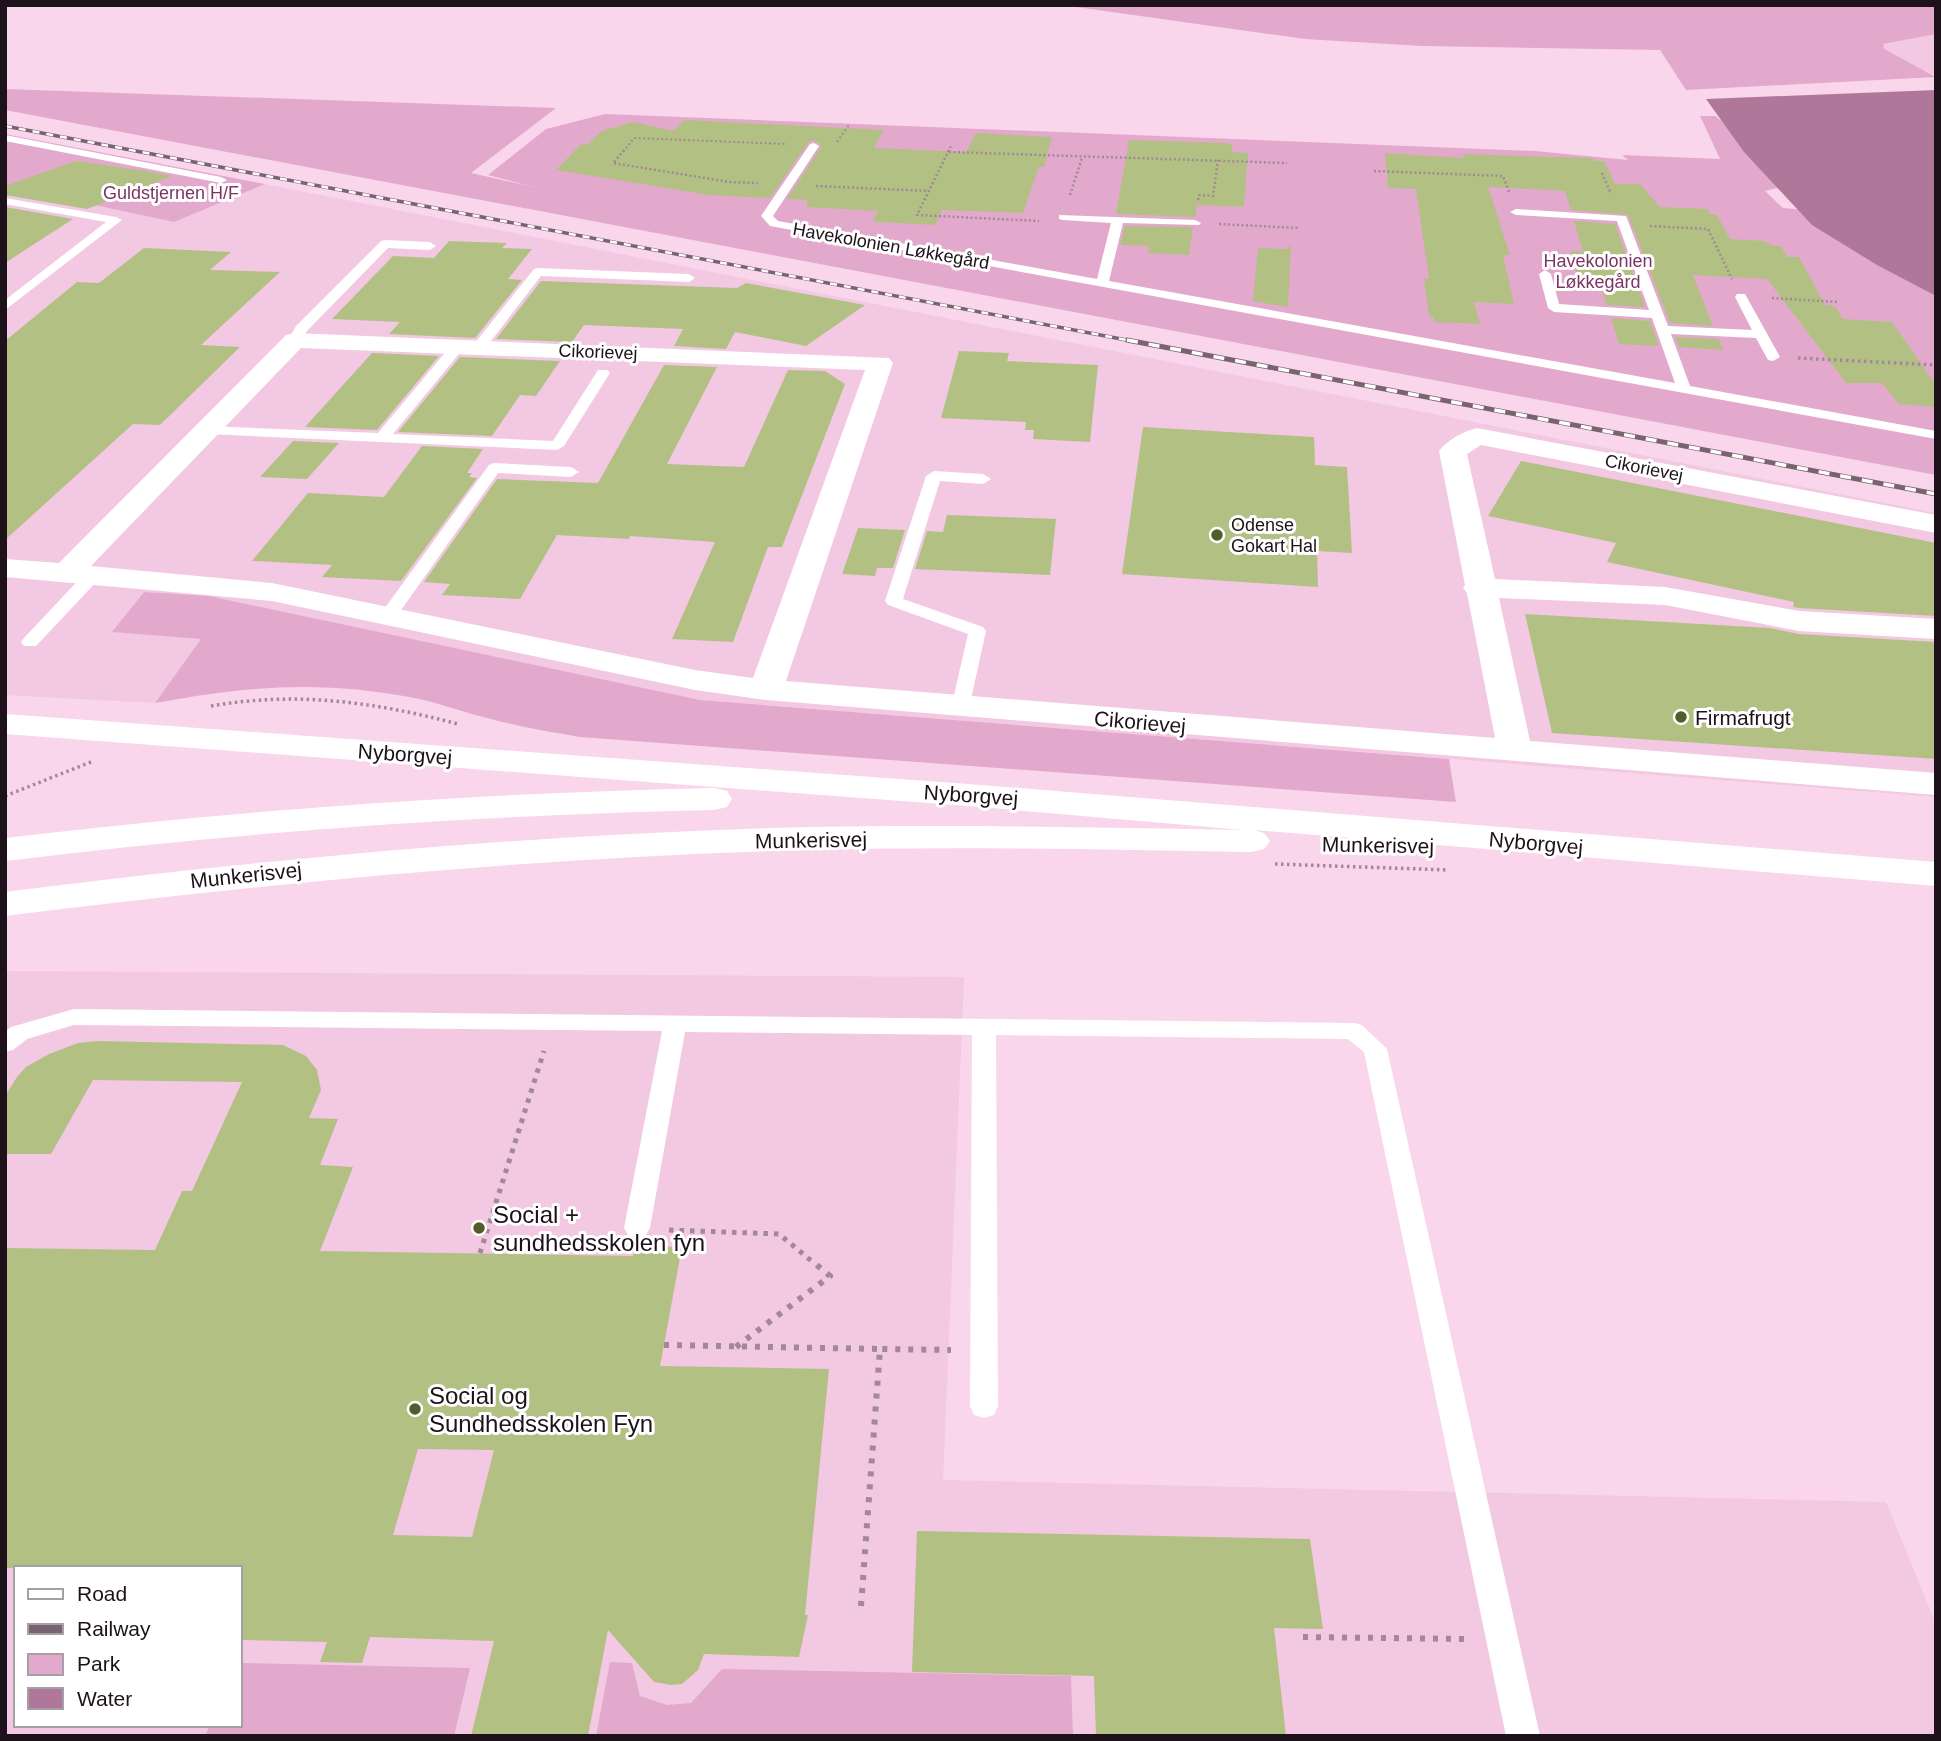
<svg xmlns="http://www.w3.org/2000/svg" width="1941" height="1741" viewBox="0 0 1941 1741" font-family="Helvetica,sans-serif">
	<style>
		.built { fill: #f2c8e2; fill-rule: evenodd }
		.green { fill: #e2a9cd }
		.water { fill: #af789b }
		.building { fill: #b3c083; fill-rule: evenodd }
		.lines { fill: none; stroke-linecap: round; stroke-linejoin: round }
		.path-far4 { stroke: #a28898; stroke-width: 2; stroke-dasharray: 2 2.5; stroke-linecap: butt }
		.path-far3 { stroke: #a28898; stroke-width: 2.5; stroke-dasharray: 2 2.5; stroke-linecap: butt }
		.path-far2 { stroke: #a28898; stroke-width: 3.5; stroke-dasharray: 2.5 3.5; stroke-linecap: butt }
		.path-far1 { stroke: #a28898; stroke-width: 5; stroke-dasharray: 4.5 6; stroke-linecap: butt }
		.path { stroke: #a28898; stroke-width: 6; stroke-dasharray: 5 8; stroke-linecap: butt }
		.lane { fill: #fff; fill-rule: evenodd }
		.street { fill: #fff; fill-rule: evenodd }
		.secondary { fill: #fff; fill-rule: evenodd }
		.rail-far1-casing { stroke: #796370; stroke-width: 3.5 }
		.rail-casing { stroke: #796370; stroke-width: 5 }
		.rail-far1 { stroke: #fff; stroke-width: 2.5; stroke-dasharray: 7; stroke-linecap: butt }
		.rail { stroke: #fff; stroke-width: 3.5; stroke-dasharray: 11; stroke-linecap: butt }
		.poi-dot { fill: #535c2b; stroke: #fff; stroke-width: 2.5 }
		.labels { text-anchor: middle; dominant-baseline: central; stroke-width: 6; stroke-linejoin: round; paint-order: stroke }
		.far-park-label { font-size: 18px; fill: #7a3564; stroke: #fff }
		.far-street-label { font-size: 18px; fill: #1e121a; stroke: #fff }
		.far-poi-label { font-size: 18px; fill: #1e121a; stroke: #fff; text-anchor: start }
		.poi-label { font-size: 21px; fill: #1e121a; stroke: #fff; text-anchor: start }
		.street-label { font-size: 21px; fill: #1e121a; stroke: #fff }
		.near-poi-label { font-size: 24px; fill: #1e121a; stroke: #fff; text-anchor: start }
	</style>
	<rect width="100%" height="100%" fill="#fad6ec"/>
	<path class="built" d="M1936 34V75L1913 66 1884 49 1883 43 1896 39Z
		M265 184 1936 513V797L700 700 209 596 144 592 113 632 202 638 155 703 5 695V186L174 222Z
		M5 971 964 977 943 1480 1886 1502 1936 1624V1736H5ZM16 1568H240V1725H16Z"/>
	<path class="green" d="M1062 5H1936V34L1883 44 1884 49 1936 77 1686 90 1660 50 1422 46 1305 39Z
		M5 89 556 108 471 173 533 187 488 175 546 129 605 114 1535 151 1628 160 1622 155 1720 159 1700 116H1715L1802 182 1765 191 1783 208 1837 213 1936 273V475L5 110Z
		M5 134 265 184 174 222 5 186Z
		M144 592 209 596 700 700 1449 759 1456 802 580 737C550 732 520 727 491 719 465 713 440 703 414 698 320 680 248 686 155 703L201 639 112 632Z
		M610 1662 632 1663 640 1696 667 1705 691 1703 722 1669 1071 1676 1073 1736H596Z
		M240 1663 470 1668 454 1736H205L210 1725H240Z"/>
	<path class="water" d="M1936 90V296L1877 265 1812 225 1744 152 1706 99Z"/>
	<path class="building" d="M685 120 884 130 874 148 966 152 976 133 1052 137 1044 167H1039L1023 213 942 210 935 225 878 222 873 221 878 211 806 207 808 200 787 199 821 147 820 144 813 140 808 143 770 198 709 195 556 170 581 144 587 145 602 131 633 122 673 131Z
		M1129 140 1226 143 1232 145V152L1248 153 1244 207 1197 205 1195 217 1116 214Z
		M1385 153 1464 158 1463 154 1593 158 1595 161H1604L1615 184H1640L1660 207 1708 209 1710 214 1717 215 1730 239 1765 241 1773 246H1781L1787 257H1799L1825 305 1835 306 1843 319 1892 322 1936 385 1935 407 1899 404 1882 383H1846L1767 279 1693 275 1713 326 1670 323 1628 215 1571 210 1565 191 1488 187 1510 255H1503L1514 304 1474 302 1480 324 1434 322 1433 317H1429L1424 279H1429L1416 189 1388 188Z
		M76 161 146 171 172 176 87 209 5 195V186Z
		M5 207 73 219 5 263Z
		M1574 221 1615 224 1645 307 1607 305 1601 287 1585 286 1584 283 1579 282 1570 251 1583 252Z
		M1125 226 1193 227 1189 255 1148 253 1149 246 1120 245Z
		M449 241 507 243 502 248 532 249 508 279 522 280 475 338 389 334 400 322 332 319 393 256 434 258Z
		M1291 245 1288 307 1253 301 1258 248 1287 249Z
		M144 248 231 252 210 270 280 272 201 345 240 347 160 425 133 424 5 540V341L77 282 99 283Z
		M541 281 737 288 746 283 865 305 806 346 735 332 726 349 674 346 683 329 584 325 572 342 496 339Z
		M1611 318 1650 321 1659 346 1619 344Z
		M1675 337 1719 339 1723 350 1679 347Z
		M959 351 1009 353 1007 361 1098 365 1090 442 1033 439 1034 430H1025L1026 422 941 418Z
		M372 353 439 356 377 430 305 427Z
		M460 357 560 361 536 396 520 395 492 436 398 432Z
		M664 365 717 367 667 464 744 467 788 370 825 371 845 384 782 547H768L733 642 672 639 715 542 630 536 629 539 557 535 520 599 442 595 450 584 424 582 497 479 598 483Z
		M1143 427 1314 437 1315 465 1347 467 1352 553 1317 551 1318 587 1122 574Z
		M293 441 339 443 307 479 260 477Z
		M422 446 483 449 467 473H472L469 477 477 478 401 581 322 577 332 565 252 561 308 493 384 497Z
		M1521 461 1936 543V616L1799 608 1793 607 1794 602 1607 562 1616 543 1488 516Z
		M947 515 1056 519 1050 575 915 569 927 531 943 532Z
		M858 528 905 530 893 568H877L875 576 842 574Z
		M1525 614 1770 628 1799 634 1936 642V759L1552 733Z
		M98 1041 283 1045 306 1056 317 1070 321 1090 309 1118 338 1119 320 1165 353 1167 320 1251 633 1256 635 1246 682 1247 660 1366 829 1369 805 1615H808L799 1657 704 1654 698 1670 682 1684 671 1685 654 1682 608 1630 588 1736H471L494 1641 370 1637 362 1663 320 1662 327 1642 240 1640V1568H5V1248L155 1250 182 1191H192L242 1082 93 1080 51 1154H5V1096L17 1077 26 1067 49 1054 78 1043ZM418 1449 494 1450 472 1537 393 1535Z
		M917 1531 1310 1539 1323 1629 1274 1628 1286 1736H1096L1094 1676 912 1672Z"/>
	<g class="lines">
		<path class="path-far4" d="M837 142 849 125
			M623 152 634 138 786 144
			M948 152 951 146"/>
		<path class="path-far3" d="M624 150 613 163 729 182 758 183
			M949 150 917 215 1039 221
			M949 152 1287 163
			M1374 171 1503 176 1509 192
			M1602 173 1611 194
			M816 186 929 191
			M1070 195 1082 158
			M1198 200 1199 195 1213 196 1218 160
			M1219 224 1300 228
			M1650 226 1708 229 1732 279
			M1772 298 1838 302"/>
		<path class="path-far2" d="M1798 358 1936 365
			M211 706C296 691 375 702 458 724
			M5 796 91 762
			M1275 864 1448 870"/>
		<path class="path-far1" d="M669 1230 779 1234 814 1263
			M480 1253 544 1051"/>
		<path class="path" d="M664 1345 880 1349
			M736 1347 830 1276 812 1261
			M861 1606 880 1349 951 1350
			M1303 1637 1466 1639"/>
		<path class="lane" d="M5 135 221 177 227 180 221 183 5 141Z
			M814 143 819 146 773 216 778 221 1097 279 1111 223 1063 220 1059 219V215L1195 220 1201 223 1199 225 1123 223 1109 281 1675 383 1652 318 1554 312 1548 308 1539 274 1545 270 1551 274 1559 304 1649 310 1617 221 1516 215 1510 212 1516 209 1626 216 1668 326 1752 330 1735 297 1737 294H1745L1780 357 1773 361 1768 360 1756 338 1671 334 1690 386 1936 431V439L770 226 761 216 810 144Z
			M5 198 116 217 122 220 5 310V300L106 222 5 204Z
			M385 240 430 242 436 246 430 250 388 248 307 331 300 343H290L288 340 296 326 381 241Z
			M538 268 689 274 695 278 689 282 541 276 484 350H474V344L534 269Z
			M458 342 463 343V349L393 434 553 441 598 370H608L610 373 564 446 557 450 207 434 200 430 207 426 378 433 453 343Z
			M494 463 571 467 579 472 571 477 498 473 394 620H382L379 616 382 612 489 465Z
			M934 471 983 474 991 479 983 484 940 481 903 599 983 627 986 631 969 708 960 714 951 708 968 634 888 605 885 601 926 476Z
			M94 569 100 570 102 574 100 578 36 646H24L21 642 24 638 88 570Z
			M74 1009 1354 1023 1362 1025 1387 1049 1540 1736H1506L1364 1052 1348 1039 996 1035 998 1406 994 1415 984 1418 974 1415 970 1406 972 1035 685 1032 650 1228 646 1235 637 1238 628 1235 624 1228 662 1031 74 1025 27 1039 13 1050 5 1052V1032L11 1027Z"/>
		<path class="street" d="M295 333 889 358 893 363 786 681 1495 738 1467 593 1463 588 1465 585 1439 451C1447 440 1464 431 1477 428L1936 515V533L1481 445 1467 454 1495 579 1665 587 1799 611 1936 619V639L1799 631 1665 605 1499 598 1530 741 1936 773V795L766 700 695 690 272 601 5 577V559L59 563 286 335ZM301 348 865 370 753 678 695 670 272 583 91 566Z"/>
		<path class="secondary" d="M5 714 968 784 1936 862V886L1254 830 1264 833 1270 841 1264 849 1251 852C1090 849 929 846 768 851 512 860 259 884 5 916V892C259 860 514 836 770 828 928 824 1086 827 1244 830L968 806 5 734Z
			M714 788 727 791 732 799 727 807 714 810C477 815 241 832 5 861V838C241 810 477 793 714 788Z"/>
		<defs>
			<path id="rail-far1" d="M5 126 1137 342"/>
			<path id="rail" d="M1127 340 1936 494"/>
		</defs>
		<use href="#rail-far1" class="rail-far1-casing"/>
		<use href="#rail" class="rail-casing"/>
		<use href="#rail-far1" class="rail-far1"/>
		<use href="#rail" class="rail"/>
	</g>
	<g class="poi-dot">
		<circle cx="1217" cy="535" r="7"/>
		<circle cx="1681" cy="717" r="7"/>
		<circle cx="479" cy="1228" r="7"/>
		<circle cx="415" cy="1409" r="7"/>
	</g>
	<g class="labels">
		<g class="far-park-label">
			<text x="171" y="193">Guldstjernen H/F</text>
			<text x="1598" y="261">Havekolonien<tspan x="1598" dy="21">Løkkegård</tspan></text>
		</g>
		<g class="far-street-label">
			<text transform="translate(891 246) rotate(10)">Havekolonien Løkkegård</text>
			<text transform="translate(598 352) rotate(2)">Cikorievej</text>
			<text transform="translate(1644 468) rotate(11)">Cikorievej</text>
		</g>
		<g class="far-poi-label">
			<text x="1231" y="525">Odense<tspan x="1231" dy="21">Gokart Hal</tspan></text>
		</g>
		<g class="poi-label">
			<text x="1695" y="717">Firmafrugt</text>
		</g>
		<g class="street-label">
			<text transform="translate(1140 722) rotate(5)">Cikorievej</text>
			<text transform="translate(405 754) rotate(4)">Nyborgvej</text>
			<text transform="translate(971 795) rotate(4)">Nyborgvej</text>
			<text transform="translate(811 840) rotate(-1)">Munkerisvej</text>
			<text transform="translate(1536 843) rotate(5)">Nyborgvej</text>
			<text transform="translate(1378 845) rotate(1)">Munkerisvej</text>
			<text transform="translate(246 875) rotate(-6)">Munkerisvej</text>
		</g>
		<g class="near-poi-label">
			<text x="493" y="1214">Social +<tspan x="493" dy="28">sundhedsskolen fyn</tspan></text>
			<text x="429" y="1395">Social og<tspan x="429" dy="28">Sundhedsskolen Fyn</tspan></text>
		</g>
	</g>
	<rect width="1941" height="1741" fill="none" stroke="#1e121a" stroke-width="14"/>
	<rect x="14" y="1566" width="228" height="161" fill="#ffffff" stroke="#a5a0a3" stroke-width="2"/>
	<rect x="28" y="1589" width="35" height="10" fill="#ffffff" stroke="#a5a0a3" stroke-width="2"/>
	<text x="77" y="1601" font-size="21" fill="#1e121a">Road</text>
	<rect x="28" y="1624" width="35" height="10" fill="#796370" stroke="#a5a0a3" stroke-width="2"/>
	<text x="77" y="1636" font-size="21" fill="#1e121a">Railway</text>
	<rect x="28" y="1654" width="35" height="21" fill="#e2a9cd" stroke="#a5a0a3" stroke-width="2"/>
	<text x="77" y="1671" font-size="21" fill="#1e121a">Park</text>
	<rect x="28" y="1688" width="35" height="21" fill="#af789b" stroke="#a5a0a3" stroke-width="2"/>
	<text x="77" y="1706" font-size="21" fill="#1e121a">Water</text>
</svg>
